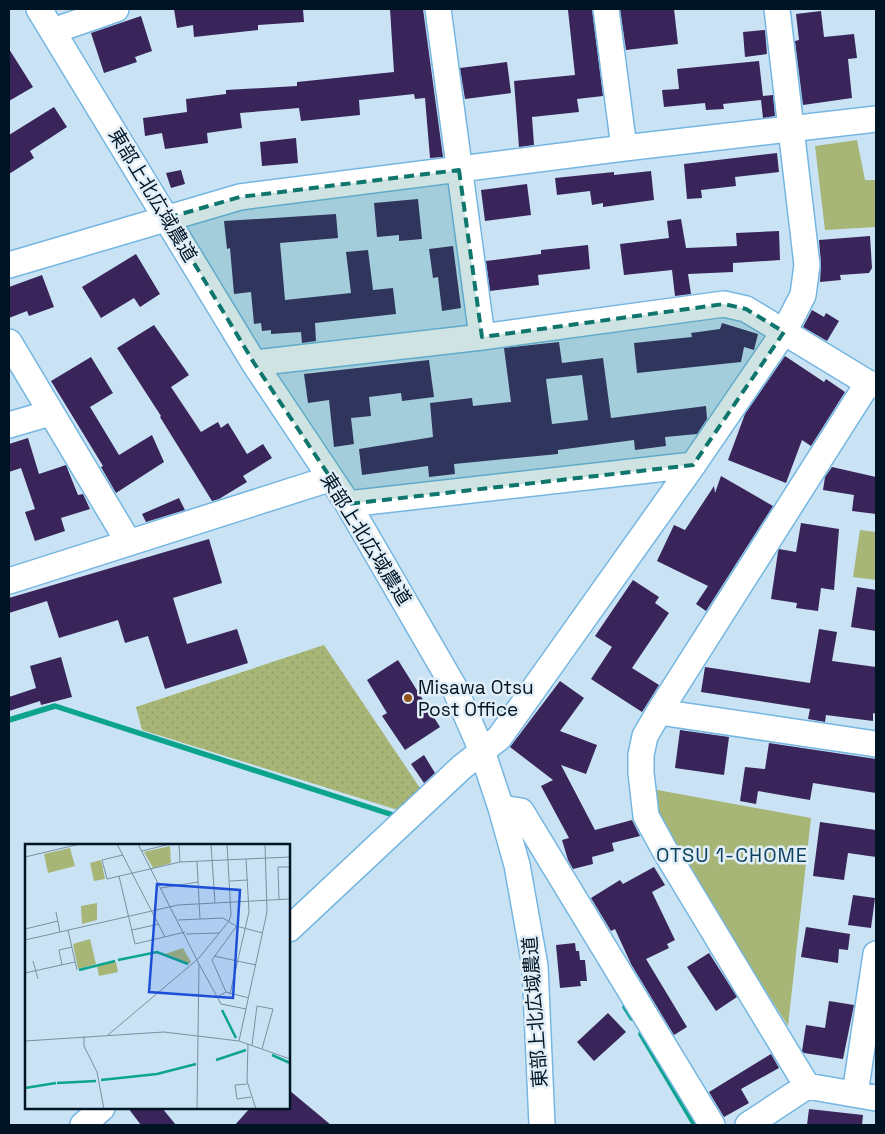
<svg xmlns="http://www.w3.org/2000/svg" width="885" height="1134" viewBox="0 0 885 1134" font-family="'Space Grotesk','Noto Sans JP',sans-serif">
	<style>
		.grass { fill: url(#grass-dots) }
		.green { fill: #a7b676 }
		.lines { fill: none; stroke-linecap: round; stroke-linejoin: round }
		.stream { stroke: #0da48e; stroke-width: 5.5 }
		.building { fill: #392559; fill-rule: evenodd }
		.minor-casing { stroke: #75b6e1; stroke-width: 28 }
		.minor { stroke: #fff; stroke-width: 25 }
		.marked { fill: #0f766e; fill-opacity: 0.2; stroke: #0f766e; stroke-width: 4; stroke-dasharray: 10 6; stroke-linejoin: round }
		.poi-dot { fill: #93551a; stroke: #e1eef7; stroke-width: 2 }
		.labels { text-anchor: middle; dominant-baseline: central; stroke-width: 5; stroke-linejoin: round; paint-order: stroke }
		.street-label { font-size: 19px; fill: #001424; stroke: #e1eef7 }
		.poi-label { font-size: 19px; fill: #001424; stroke: #e1eef7; text-anchor: start }
		.neighbourhood-label { font-size: 20px; letter-spacing: 1px; fill: #0d415e; stroke: #e1eef7 }
		.inset-river { fill: none; stroke: #0da48e; stroke-width: 2.5 }
		.inset-road { fill: none; stroke: #7990a1; stroke-width: 1 }
		.view { fill: #1d4ed8; fill-opacity: 0.15; stroke: #1d4ed8; stroke-width: 2.5 }
		.inset-edge { fill: none; stroke: #001424; stroke-width: 2.5 }
	</style>
	<defs>
		<pattern id="grass-dots" width="8" height="8" patternUnits="userSpaceOnUse" patternTransform="scale(1.25)"><rect width="8" height="8" fill="#a7b676"/><path d="M2 2h.1M6 6h.1" fill="none" stroke="#8e9c66" stroke-width="1.8" stroke-linecap="round"/></pattern>
	</defs>
	<rect width="100%" height="100%" fill="#c9e3f5"/>
	<path class="grass" d="M324 645 420 788 401 811 142 730 136 707Z"/>
	<path class="green" d="M857 140 865 180H876V227L825 230 815 146Z
		M860 530 876 532V580L853 577Z
		M652 789 811 818 788 1026 662 826Z"/>
	<g class="lines">
		<path class="stream" d="M9 720 55 706 393 815
			M625 1007 632 1018
			M641 1034 695 1125"/>
	</g>
	<path class="building" d="M174 9H303L304 22 258 25V30L194 37 193 25 177 28Z
		M390 9H423L443 157 430 158 425 98 415 99 414 94 359 100 360 115 301 121 299 108 240 113 242 128 207 133 208 143 165 149 162 133 145 136 143 118 187 112 186 99 226 94V90L297 86V82L394 72Z
		M592 9 603 96 577 99 579 112 532 117 534 145 519 147 514 81 575 75 568 10Z
		M620 9H674L678 44 626 50Z
		M821 11 824 37 854 34 857 58 848 59 852 98 803 105 795 41 799 40 796 14Z
		M141 16 152 51 135 57 137 62 104 73 91 33Z
		M765 30 767 54 745 57 743 32Z
		M9 49 33 87 9 101Z
		M759 61 763 96 773 95 775 116 763 118 761 100 723 104 724 109 706 110 705 103 664 107 662 90 679 89 677 69Z
		M507 62 511 93 465 99 460 68Z
		M54 107 67 127 30 151 34 158 9 174V135Z
		M296 138 298 163 262 166 260 142Z
		M777 153 779 172 735 177 736 186 701 190 702 198 687 199 684 164Z
		M181 170 185 184 171 188 166 173Z
		M651 171 654 200 603 207V203L592 205 590 191 557 195 555 178 614 172V175Z
		M527 184 531 215 485 221 481 190Z
		M418 199 422 239 399 241V235L377 237 374 203Z
		M336 214 338 238 280 243 285 300 351 293 346 252 368 250 373 290 393 288 396 314 315 323 316 341 302 343 301 332 271 334V330L262 331 261 323 254 324 251 292 234 294 230 248 227 249 224 221Z
		M681 219 686 248 737 246 736 233 779 231 780 260 733 263V272L688 274 691 294 675 296 672 270 624 275 620 244 669 238 667 221Z
		M870 236 872 268 869 273 840 275 841 280 820 282 821 264 819 240Z
		M588 245 590 269 538 275 539 285 490 291 486 261 541 254V250Z
		M453 246 461 308 442 311 438 277 433 278 429 249Z
		M136 254 160 294 140 307 134 298 101 318 82 287Z
		M42 275 54 307 29 316 27 311 9 318V287Z
		M812 310 824 317 826 313 839 321 827 341 803 327Z
		M722 323 758 334 754 350 744 347 741 362 637 373 634 343 692 337 691 333 720 329Z
		M154 325 189 375 171 387 201 432 218 422 221 428 228 423 247 454 263 444 272 458 243 476 247 482 219 499 212 501 160 417 161 416 117 348Z
		M559 342 562 363 603 358 611 418 706 406 707 419 697 434 665 437 666 446 635 450 634 440 558 450V454L454 464 455 474 429 477 428 466 362 475 359 449 433 437 430 403 472 398 473 406 511 402 504 348ZM582 375 588 420 552 424 546 379Z
		M785 356 824 382 826 379 845 392 811 446 802 440 786 483 728 460 745 414Z
		M91 357 113 393 90 407 119 455 152 435 164 462 116 493 101 467 103 466 51 381Z
		M429 360 434 397 402 401 401 393 369 397 371 416 351 418 354 444 334 447 329 400 308 403 304 374Z
		M28 438 39 474 66 465 78 495 83 494 90 509 61 518 65 531 35 541 25 512 35 509 21 468 9 472V444Z
		M832 467 876 477V514L852 511 854 495 823 490 825 477Z
		M721 476 773 506 706 611 696 604 708 586 657 561 674 525 685 530 714 486 715 493Z
		M179 498 185 510 146 522 142 514Z
		M801 523 839 529 834 590 821 588 818 611 796 608 797 603 771 599 778 552 779 549 796 552Z
		M209 539 222 583 173 598 187 644 237 629 248 663 165 689 148 636 125 643 118 620 59 638 47 601 9 613V598Z
		M633 580 659 597 655 603 669 613 632 668 659 685 642 712 591 679 612 647 595 636Z
		M857 587 876 590V631L851 627Z
		M819 629 837 632 832 661 876 667V714L873 713V721L826 715 825 722 808 719 810 709 701 692 705 667 810 683Z
		M61 657 72 697 41 705 40 701 9 711V697L36 688 30 666Z
		M398 660 440 727 405 750 382 716 387 713 367 680Z
		M560 681 584 698 560 731 597 745 586 774 561 765 595 830 632 820 640 836 612 843 614 851 592 857 593 864 573 869 568 860 562 840 569 838 541 786 553 780 510 747Z
		M680 730 729 737 724 775 675 768Z
		M769 743 876 759V793L813 783 810 800 758 791 756 804 740 801 745 767 765 769Z
		M424 755 435 773 424 783 411 764Z
		M820 822 876 830V857L848 853 844 880 813 876Z
		M654 867 665 885 652 892 675 940 667 944 669 948 646 959 687 1027 674 1035 631 964 615 929 611 931 591 898 620 880 623 884Z
		M853 895 875 898 871 928 848 925Z
		M806 927 850 934 848 950 839 949 838 963 801 957Z
		M575 943 576 951H579L580 960H585L587 981H580L581 986 560 988 556 945Z
		M709 953 737 997 716 1011 687 967Z
		M829 1001 854 1005 843 1059 804 1053 802 1051 806 1025 825 1028Z
		M608 1013 626 1032 594 1061 577 1042Z
		M771 1054 779 1068 741 1089 749 1103 724 1117 709 1092Z
		M289 1090 331 1125H235L250 1108H289Z
		M128 1108H162L176 1125H141Z
		M809 1109 863 1115 862 1125H807Z"/>
	<g class="lines">
		<defs>
			<path id="minor" d="M39 9 254 363 348 504 454 687 482 751 501 808 517 865 535 966 542 1125
				M438 9 482 337
				M606 9 624 148
				M53 31 116 9
				M9 265 240 197 624 148 876 119
				M9 342 129 543
				M254 363 482 337 724 304 746 309 868 383 876 385
				M9 425 50 413
				M348 504 693 465
				M9 581 329 479
				M659 712 876 744
				M501 808 521 811 712 1125
				M289 929 462 767 499 738 693 465 784 332 803 295 807 265 777 9
				M807 1086 664 849 646 816 641 773V755L645 736 659 712 868 383
				M855 1094 876 954
				M83 1125 102 1108
				M748 1125 807 1086 876 1098"/>
		</defs>
		<use href="#minor" class="minor-casing"/>
		<use href="#minor" class="minor"/>
	</g>
	<path class="marked" d="M459 170 482 337 724 304 746 309 784 332 693 465 348 504 254 363 167 218 240 197Z"/>
	<circle class="poi-dot" cx="408" cy="698" r="5"/>
	<g class="labels">
		<g class="street-label">
			<text transform="translate(153 195) rotate(59)">東部上北広域農道</text>
			<text transform="translate(366 539) rotate(58)">東部上北広域農道</text>
			<text transform="translate(535 1012) rotate(-94)">東部上北広域農道</text>
		</g>
		<g class="poi-label">
			<text x="418" y="687">Misawa Otsu<tspan x="418" dy="22">Post Office</tspan></text>
		</g>
		<g class="neighbourhood-label">
			<text x="732" y="855">OTSU 1-CHOME</text>
		</g>
	</g>
	<g transform="translate(25 844)">
		<rect width="265" height="265" fill="#c9e3f5"/>
		<path d="M45 4 50 22 23 29 19 10ZM76 16 80 35 69 37 65 19ZM72 59V76L57 80 56 62ZM65 95 71 120 53 125 48 100ZM158 104 166 118 164 120 140 110ZM91 118 93 128 74 132 72 122Z" fill="#a7b676"/>
		<path d="M145 2 146 19 128 24 119 8Z" fill="#a7b676"/>
		<path class="inset-river" d="M93 116 132 108 163 120M54 126 90 117M197 166 211 194M247 211 265 219M191 216 221 206M76 236 132 230 171 220M32 239 71 237M0 244 31 239"/>
		<path class="inset-road" d="M92 0 140 93M113 0 174 120 172 265M154 0 155 18M186 0 190 59M117 7 145 0M98 11 77 16 82 35 155 18 265 13M0 13 55 0M172 18 175 75M94 32 110 100 160 88M205 37 223 36M136 44 173 38M254 56 253 23H265M31 68 35 88M153 76 198 74 211 82 238 89M0 85 33 77M43 86 52 126M107 86 134 80M161 90 194 89M0 96 153 61 265 55M189 112 231 121M8 117 13 135M174 120 196 160 221 165M37 121 34 106 47 103M0 129 50 118M201 148 187 116 211 83M205 150 224 68 221 15M192 153 201 148 224 154M83 191 174 114 204 77 206 71 202 0M59 192V202L72 228 79 265M0 197 139 188 214 197 265 215M214 197 242 68 240 0M223 200 222 237 231 265M227 201 232 162 248 165 237 205M222 240 210 241 212 255 226 253"/>
		<path class="view" d="M132 40 215 46 208 154 124 148Z"/>
		<rect width="265" height="265" class="inset-edge"/>
	</g>
	<rect width="885" height="1134" fill="none" stroke="#001424" stroke-width="20"/>
</svg>
